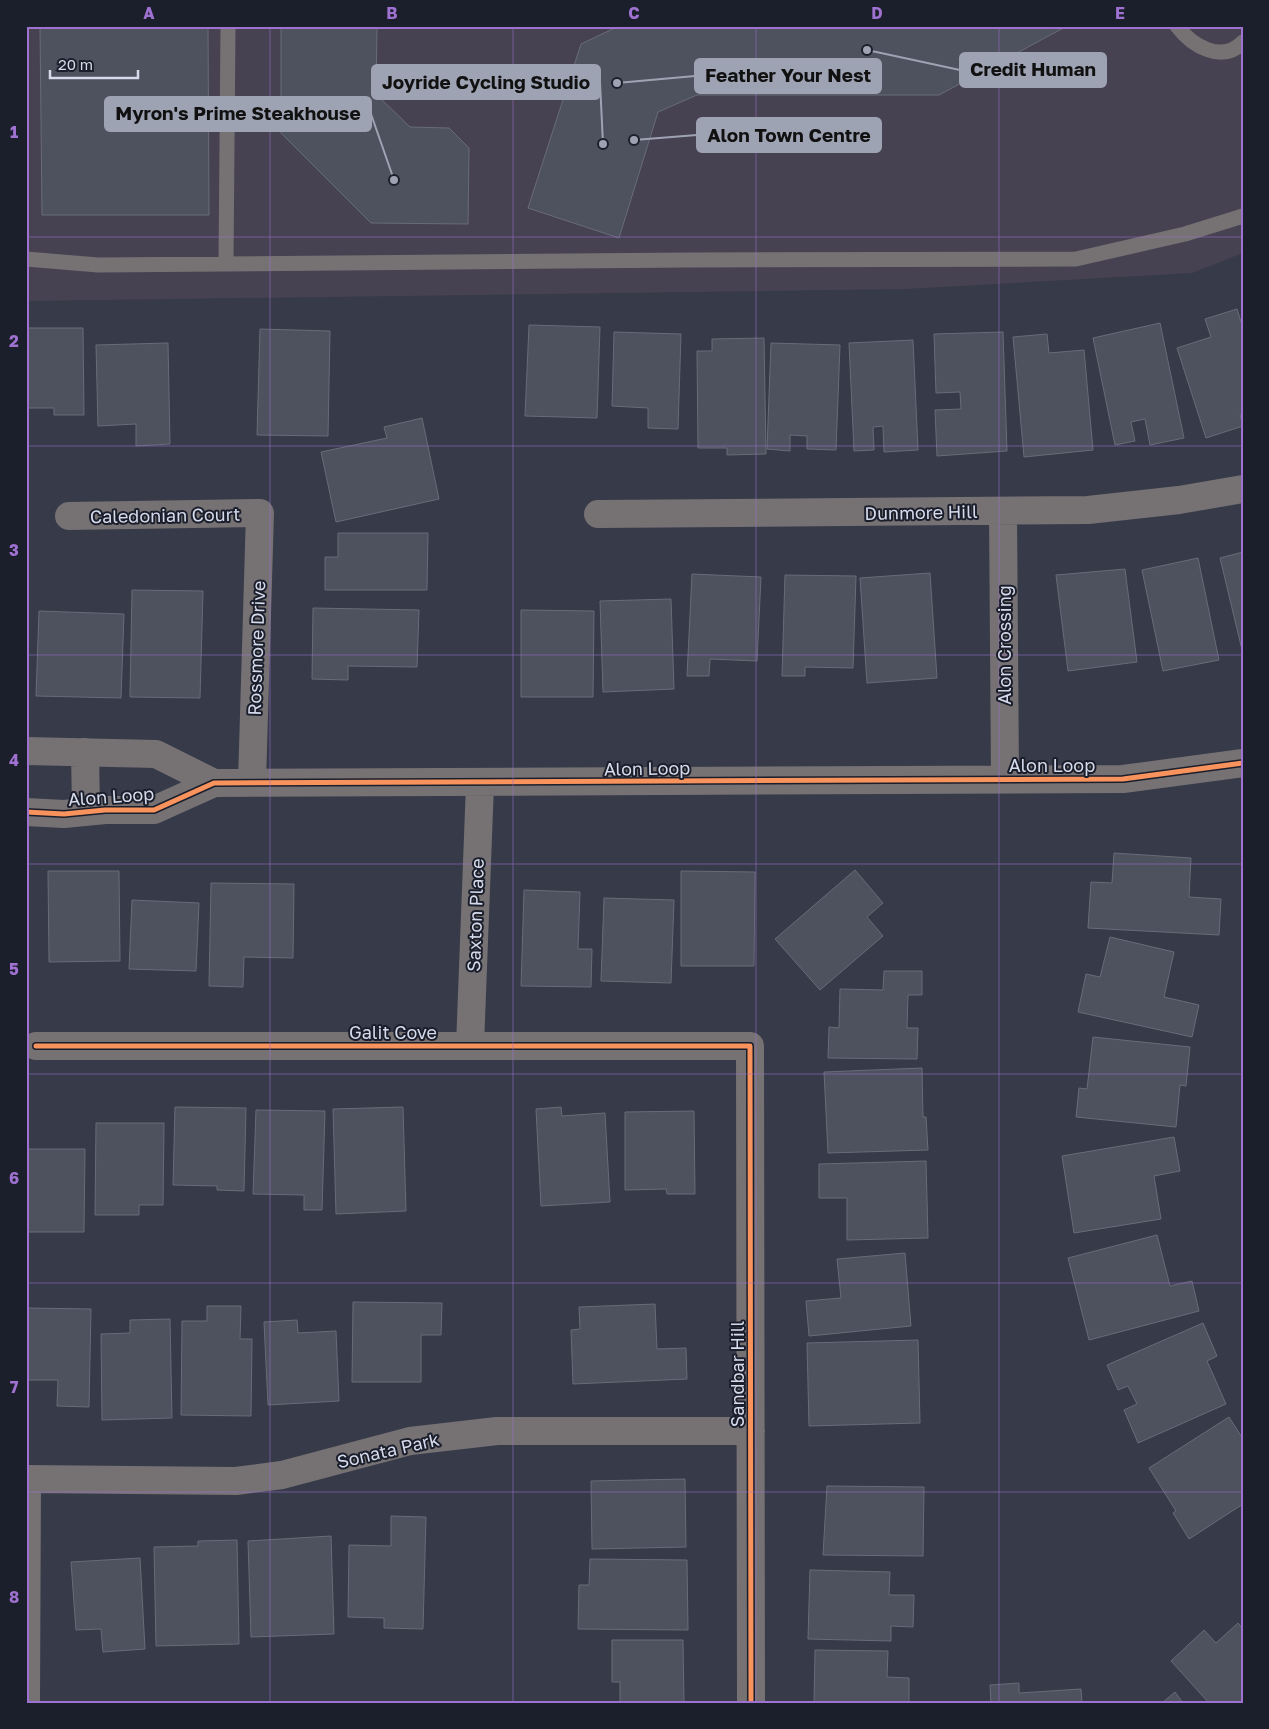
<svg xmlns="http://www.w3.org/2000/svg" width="1269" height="1729" viewBox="0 0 1269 1729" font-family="'Golos Text',sans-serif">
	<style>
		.commercial { fill: #474252 }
		.building { fill: #4e515e; stroke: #686c78 }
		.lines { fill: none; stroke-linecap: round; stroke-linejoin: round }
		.lane { stroke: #767274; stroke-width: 15 }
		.street { stroke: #767274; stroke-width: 28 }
		.cycleway-casing { stroke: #1b1e2b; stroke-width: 8 }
		.cycleway { stroke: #f8935d; stroke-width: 5 }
		.grid { fill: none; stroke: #9f72d1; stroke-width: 1; stroke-opacity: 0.55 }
		.labels { text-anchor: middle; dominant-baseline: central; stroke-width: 4; stroke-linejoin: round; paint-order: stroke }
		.street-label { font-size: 18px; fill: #d6dbec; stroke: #1b1e2b }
		.leader { fill: none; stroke: #9ea3b3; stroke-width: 2 }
		.callout-dot { fill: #9ea3b3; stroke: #1b1e2b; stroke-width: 2 }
		.callout { fill: #9ea3b3; stroke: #9ea3b3; stroke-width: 2 }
		.callout-label { font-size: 19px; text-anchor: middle; font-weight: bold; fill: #111 }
		.neatline { fill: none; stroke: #9f72d1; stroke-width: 2 }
		.grid-label { font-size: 16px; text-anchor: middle; font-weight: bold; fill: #9f72d1 }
	</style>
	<rect width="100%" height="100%" fill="#373a49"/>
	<path class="commercial" d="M26 26H1243V253L1192 273 905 289 26 301Z"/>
	<path class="building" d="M40 26H208L209 215H42Z
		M281 26H377L376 94 410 127 449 128 469 148 468 224 371 223 281 133Z
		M619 26H1067L939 95H697L658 112 619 238 528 208 581 44Z
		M1237 309 1243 328V414L1240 415 1243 426 1206 438 1177 348 1211 337 1205 319Z
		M1160 323 1184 438 1150 445 1145 419 1131 422 1135 441 1115 445 1093 338Z
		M529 325 600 327 597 418 525 416Z
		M26 328H83L84 415H54V408H26Z
		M260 329 330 331 328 436 257 435Z
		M614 332 681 334 678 429 648 428V408L612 406Z
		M1003 332 1007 451 937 456 935 410 961 409 960 392 936 393 934 334Z
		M1047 334 1049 353 1084 350 1093 450 1024 457 1013 337Z
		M764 338 766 454 727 455V448H698L697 351H712V339Z
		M913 340 918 450 884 452 883 426 873 427 874 450 854 451 849 343Z
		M168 343 170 444 136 446V424L98 426 96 345Z
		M771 343 840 345 836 450 807 449V436L790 435V451L767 449Z
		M422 418 439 499 336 522 321 452 387 438 384 427Z
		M338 533H428L427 590H325V557H338Z
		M1243 552V654L1220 558Z
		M1198 558 1219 660 1163 671 1142 570Z
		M1125 569 1137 662 1068 671 1056 575Z
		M930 573 937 678 867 683 860 578Z
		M692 574 761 577 757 661 710 659 709 676H687Z
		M785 575 856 576 853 668 805 667V676H782Z
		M132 590 203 591 200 698 130 697Z
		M671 599 674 689 603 692 600 601Z
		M313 608 419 610 417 667 348 666V680L312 679Z
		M521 610 594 611 593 697H521Z
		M39 611 124 614 121 698 36 696Z
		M1114 853 1191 858 1189 897 1221 899 1219 935 1088 928 1091 882 1112 883Z
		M855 870 883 903 867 917 883 936 820 990 775 939Z
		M48 871H119L120 961 49 962Z
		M681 871 755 872 754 966H681Z
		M211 883 294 884 293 958 244 957 243 987 209 986Z
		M524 890 580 892 578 949H592L591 987 521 986Z
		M604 898 674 900 671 983 601 981Z
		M132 900 199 903 196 971 129 969Z
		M1110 937 1174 952 1164 997 1199 1005 1192 1037 1078 1012 1086 974 1100 977Z
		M884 971H922V995H908L907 1028H918L917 1059 828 1058 829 1027 839 1028 840 989 883 990Z
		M1093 1037 1190 1047 1186 1086 1180 1085 1176 1127 1076 1117 1079 1088 1087 1089Z
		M922 1068 923 1117H926L928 1150 828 1153 824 1072Z
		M175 1107 246 1108 244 1191 217 1190V1186L173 1185Z
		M403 1107 406 1211 336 1214 333 1109Z
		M561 1107 562 1116 605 1113 610 1202 541 1206 536 1109Z
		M256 1110 325 1111 322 1210H304V1195L253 1194Z
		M694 1111 695 1194H667L666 1189 625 1190V1112Z
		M96 1123H164L163 1205H139V1215H95Z
		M1174 1137 1180 1171 1154 1176 1161 1219 1074 1233 1062 1156Z
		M26 1149H85L84 1232H26Z
		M926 1161 928 1238 847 1240V1198H819V1164Z
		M1157 1235 1170 1286 1192 1281 1199 1311 1089 1340 1068 1258Z
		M905 1253 911 1326 809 1336 806 1301 841 1298 837 1259Z
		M353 1302 442 1303 441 1335H421V1382H352Z
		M655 1304 657 1349 686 1348 687 1379 573 1384 571 1330 580 1329 579 1307Z
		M207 1306H241L240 1339H252L251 1416 181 1415 182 1321H207Z
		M26 1308 91 1309 89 1407 57 1406 58 1380H26Z
		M170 1319 172 1418 102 1420 101 1334 130 1333V1320Z
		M297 1320 298 1333 336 1331 339 1401 268 1405 264 1322Z
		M1203 1323 1217 1356 1207 1361 1226 1404 1138 1443 1124 1410 1137 1404 1128 1386 1118 1390 1107 1365Z
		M918 1340 920 1423 809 1426 807 1343Z
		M1229 1417 1243 1439V1504L1189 1539 1173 1513 1176 1511 1149 1468Z
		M685 1479 686 1547 592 1549 591 1481Z
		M827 1486 924 1487 923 1556 823 1555Z
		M391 1516 426 1517 423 1629 384 1628V1618L348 1617 349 1545 391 1546Z
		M331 1536 334 1634 251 1637 248 1541Z
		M237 1540 239 1644 156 1646 154 1547 198 1546V1541Z
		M140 1558 145 1649 103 1652 101 1629 76 1630 71 1562Z
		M590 1559 687 1560 688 1630 578 1629 579 1585H589Z
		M810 1570 890 1572 889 1595H914L913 1627 891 1626V1641L808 1639Z
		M1238 1623 1243 1629V1703H1209L1171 1661 1204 1630 1216 1643Z
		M612 1640H683L684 1703H620V1682H612Z
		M815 1650 888 1651 887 1677 909 1678V1703H814Z
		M1019 1683V1693L1081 1689 1082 1703H991L990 1685Z
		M1175 1692 1183 1703H1162Z"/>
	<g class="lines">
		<path class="lane" d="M1177 26C1192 46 1222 64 1243 42
			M26 259 98 265 690 260 1076 259 1185 234 1243 216
			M226 264 228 26"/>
		<path class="street" d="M1003 511 1005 779
			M598 514 1088 510 1179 500 1243 489
			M69 516 260 513 252 782
			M26 751 156 754 214 783
			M85 752 86 811
			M26 812 64 814 105 810H154L214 783 1123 779 1243 763
			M36 1046H750L751 1703
			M470 1046 480 784
			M26 1703 27 1479 236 1481 282 1475 410 1441 497 1431H751"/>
		<defs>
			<path id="cycleway" d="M26 812 64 814 105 810H154L214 783 1123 779 1243 763
				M36 1046H750L751 1703"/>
		</defs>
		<use href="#cycleway" class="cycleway-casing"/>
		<use href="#cycleway" class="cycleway"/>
	</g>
	<path class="grid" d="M270 26V1703M513 26V1703M756 26V1703M999 26V1703M26 237H1243M26 446H1243M26 655H1243M26 864H1243M26 1074H1243M26 1283H1243M26 1492H1243"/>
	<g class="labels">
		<g class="street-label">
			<text transform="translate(921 512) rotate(-1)">Dunmore Hill</text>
			<text transform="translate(165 515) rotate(-1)">Caledonian Court</text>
			<text transform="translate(1004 645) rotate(-90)">Alon Crossing</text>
			<text transform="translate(256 648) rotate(-88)">Rossmore Drive</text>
			<text x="1052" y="765">Alon Loop</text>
			<text transform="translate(647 768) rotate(-1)">Alon Loop</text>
			<text transform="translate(111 796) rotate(-4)">Alon Loop</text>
			<text transform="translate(475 915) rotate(-88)">Saxton Place</text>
			<text x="393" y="1032">Galit Cove</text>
			<text transform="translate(737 1374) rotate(-90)">Sandbar Hill</text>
			<text transform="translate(388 1450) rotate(-13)">Sonata Park</text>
		</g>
	</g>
	<path class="leader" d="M867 50L960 70M617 83L695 76M603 144L600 82M394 180L371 114M634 140L697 135"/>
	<g class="callout-dot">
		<circle cx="867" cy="50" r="5"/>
		<circle cx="617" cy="83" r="5"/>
		<circle cx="603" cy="144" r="5"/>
		<circle cx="394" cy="180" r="5"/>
		<circle cx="634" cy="140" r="5"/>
	</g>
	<g class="callout">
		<rect x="960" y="53" width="146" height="34" rx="5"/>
		<rect x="695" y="59" width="186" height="34" rx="5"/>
		<rect x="372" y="65" width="228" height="34" rx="5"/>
		<rect x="105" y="97" width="266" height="34" rx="5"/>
		<rect x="697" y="118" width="184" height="34" rx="5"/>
	</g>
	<g class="callout-label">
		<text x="1033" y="76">Credit Human</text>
		<text x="788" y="82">Feather Your Nest</text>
		<text x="486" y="89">Joyride Cycling Studio</text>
		<text x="238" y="120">Myron's Prime Steakhouse</text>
		<text x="789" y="142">Alon Town Centre</text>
	</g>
	<rect width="1269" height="1729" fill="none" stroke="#1b1e2b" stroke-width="55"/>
	<path d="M50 70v8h88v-8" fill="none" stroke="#d6dbec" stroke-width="2.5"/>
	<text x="58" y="70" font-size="15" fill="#d6dbec" stroke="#1b1e2b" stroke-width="4" paint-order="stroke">20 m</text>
	<rect x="28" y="28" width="1214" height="1674" class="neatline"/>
	<g class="grid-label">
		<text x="149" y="19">A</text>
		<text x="392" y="19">B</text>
		<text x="634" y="19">C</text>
		<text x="877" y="19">D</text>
		<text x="1120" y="19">E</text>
		<text x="14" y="138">1</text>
		<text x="14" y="347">2</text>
		<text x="14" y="556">3</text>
		<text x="14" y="766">4</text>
		<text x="14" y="975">5</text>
		<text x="14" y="1184">6</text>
		<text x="14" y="1393">7</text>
		<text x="14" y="1603">8</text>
	</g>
</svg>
